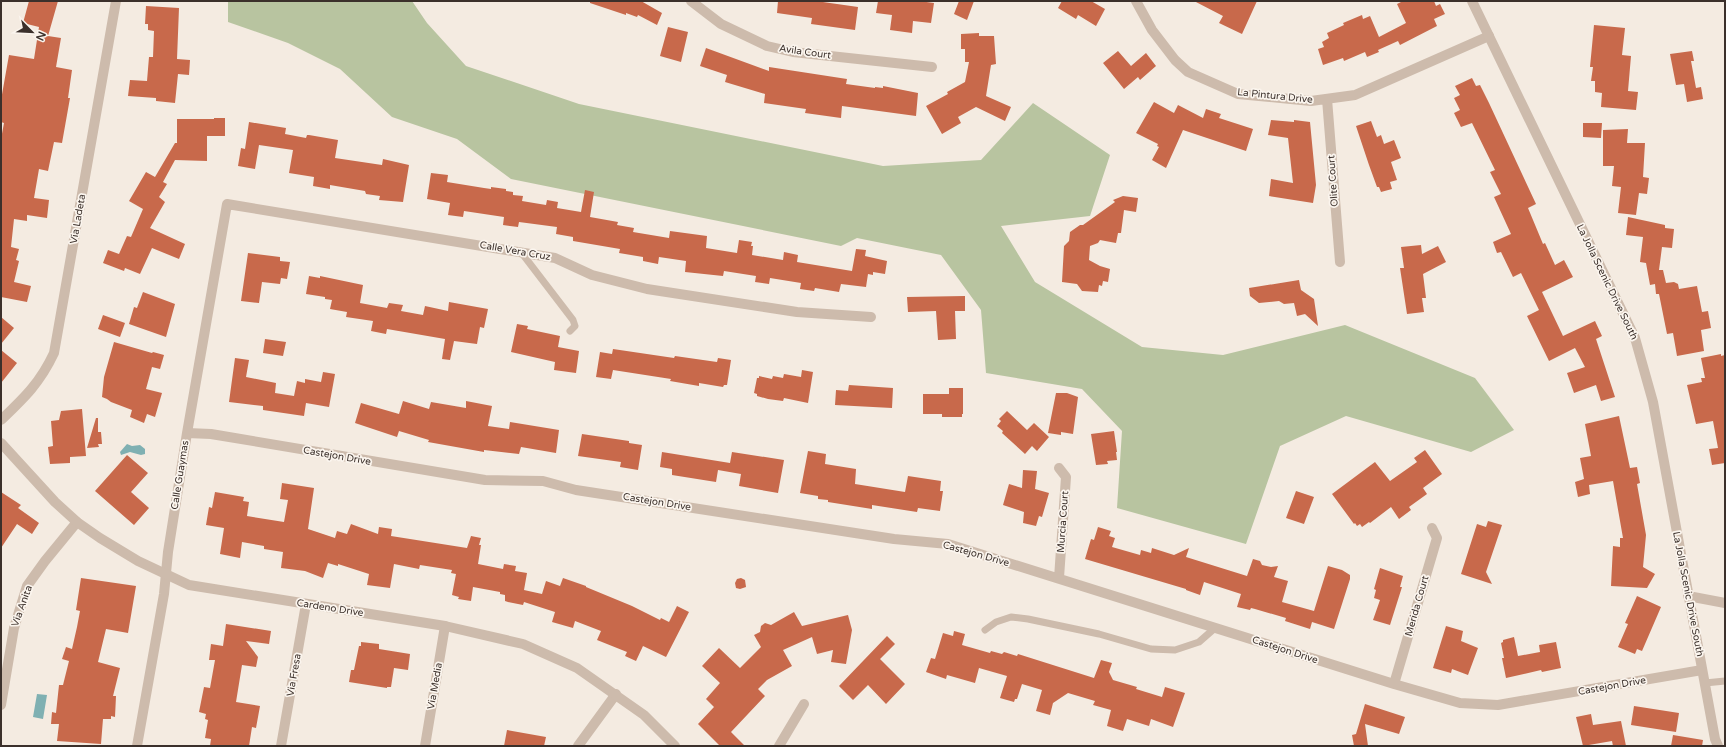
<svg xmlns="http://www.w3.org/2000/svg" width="1726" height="747" viewBox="0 0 1726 747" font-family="'Varela Round',sans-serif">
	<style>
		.green { fill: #b8c4a0 }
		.water { fill: #7fb0b2 }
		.building { fill: #c8694b }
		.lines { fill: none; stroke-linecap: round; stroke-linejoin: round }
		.service { stroke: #cdbbac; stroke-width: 7 }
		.minor { stroke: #cdbbac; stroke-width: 10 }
		.tertiary { stroke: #cdbbac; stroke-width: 10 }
		.labels { text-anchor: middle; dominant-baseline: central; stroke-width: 3.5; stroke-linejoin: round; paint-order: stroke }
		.street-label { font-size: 10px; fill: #3b302b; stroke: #fbf5ee }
	</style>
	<rect width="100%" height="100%" fill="#f4ebe1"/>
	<path class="green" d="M228 1H412L427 23 466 66 579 104 883 166 981 160 1033 103 1110 155 1090 216 1001 226 1035 282 1142 347 1223 355 1345 325 1475 378 1514 430 1471 452 1346 416 1280 446 1246 544 1117 508 1122 431 1082 389 986 373 981 310 941 255 857 238 841 246 511 179 457 139 392 117 340 69 288 43 228 22Z"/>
	<path class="water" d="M127 444 132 446 140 445 145 449V454L141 455 130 452 121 455 120 452Z
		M37 694 47 695 43 719 33 717Z"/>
	<path class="building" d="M29 1H58L48 36 61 38 56 67 72 70 68 98H70L62 143 54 142 48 171 39 169 34 198 49 200 47 218 27 215V221L14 219 11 247 19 249 16 260 19 261 14 282 31 286 27 302 1 297V139L4 123 1 122V100L9 55 34 59 39 27 23 23Z
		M590 1H641L662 13 657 25 638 15 637 17 626 13V15L590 3Z
		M778 1H816L858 7 855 30 811 24 812 18 777 13Z
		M878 1H919L934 3 931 23 913 21 912 33 890 30 892 15 876 13Z
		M959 1H974L967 20 954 14Z
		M1062 1H1091L1105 9 1096 26 1078 15 1076 19 1058 8Z
		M1194 1H1257L1242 34 1219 23 1223 16Z
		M1403 1H1434L1436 6 1440 4 1445 14 1434 19 1437 26 1400 45 1398 41 1378 50 1379 52 1367 57 1365 52 1344 61 1343 58 1323 65 1318 49 1324 47 1322 42 1329 38 1327 33 1344 25 1343 23 1362 15 1363 19 1370 16 1379 37 1406 23 1397 4Z
		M146 6 179 8 177 59 190 60 189 75 178 74 175 103 156 101V98L128 96 130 80 147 81 149 57H153L154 31 148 30V24H145Z
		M1594 25 1625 28 1622 55 1631 56 1628 91 1638 92 1636 110 1601 107 1602 93 1595 92V81H1591L1593 67H1590Z
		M668 27 688 32 681 62 660 56Z
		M979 33V36H994L996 64 991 65 986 96 1011 107 1005 121 976 107 958 117 961 123 942 134 926 106 948 94 947 92 965 82 969 62H965V49H961V34Z
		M706 48 769 71V67L847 79 846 84 875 88V87L883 88V86L918 93 916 116 842 106 841 118 805 113 806 109 764 103 765 94 725 82 727 75 700 66Z
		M1118 51 1131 66 1146 53 1156 66 1140 80 1138 77 1124 89 1103 63Z
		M1692 51 1694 61H1691L1696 88 1701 87 1703 99 1687 102 1684 84 1676 85 1670 54Z
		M1472 78 1476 86 1480 85 1489 103 1536 204 1528 208 1543 244 1545 243 1555 265 1564 260 1573 277 1542 292 1563 336 1595 321 1602 336 1596 339 1615 397 1601 401 1596 385 1574 393 1567 373 1585 367 1575 348 1549 361 1527 316 1539 310 1521 273 1513 277 1501 252 1497 253 1493 242 1511 234 1494 197 1501 194 1490 172 1495 170 1472 123 1461 127 1454 113 1460 110 1454 98 1460 95 1455 86Z
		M1154 102 1174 113 1178 105 1203 118 1206 109 1221 114 1219 118 1253 129 1246 151 1183 130 1166 168 1152 160 1159 147 1157 146 1158 144 1136 133Z
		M214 118H225V136H207V161L175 160 163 182 167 184 159 197 165 202 150 228 185 244 179 259 152 248 140 274 125 268 124 271 103 263 108 250 119 254 127 236 131 237 143 209 129 201 146 172 155 177 175 143H177V119H214Z
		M1271 120 1294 122V120L1310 122 1316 185 1313 203 1269 196 1271 179 1293 183 1288 138 1268 135Z
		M1371 121 1377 137 1381 135 1384 144 1394 140 1401 158 1391 162 1397 180 1390 182 1392 189 1381 192 1379 187H1377L1369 165 1356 126Z
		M249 122 286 128 285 134 306 138 307 135H309L338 140 335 158 382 165 383 159 409 165 403 202 379 200 380 196 366 194 365 191 330 185V189L313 186 314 177 289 173 293 150 259 145 255 169 238 166 241 148 245 149Z
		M1583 123H1602L1601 138 1583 137Z
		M1628 129 1627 143H1645L1643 177 1649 178 1647 194 1639 193 1636 215 1618 213 1621 187 1612 186 1614 166H1603V130Z
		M431 173 448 175 447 182 484 188 491 189V187L506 189V191L513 192V195L523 196 522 201 546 205 547 200 558 202 557 208 581 212 585 190 594 192 590 217 618 222 617 225 634 228 633 232 669 238 670 231 707 236 706 248 737 253 739 240 752 242 751 246H753L752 255 783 260 784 252 798 255 797 262 852 271 856 249 866 250 865 256 887 261 885 274 873 272V275L868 274 866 287 841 284 839 292 815 288 814 291 800 289 801 283 770 278 769 284 755 282 756 276 724 271 723 276 685 272 686 261 659 257 658 264 643 261V257L619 253 620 249 573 241V237L556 234 557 227 519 222 518 227 503 225 504 217 464 211 463 217 448 215 450 203 427 199Z
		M1123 196 1138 198 1136 212 1124 210 1121 233H1118L1116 243 1100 240 1098 243 1090 246 1089 260 1100 266 1110 269 1108 282 1103 281 1102 286 1099 285 1098 292 1082 291 1077 284 1062 282 1064 246 1069 241 1070 232 1080 225H1083L1115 202 1113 200Z
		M1628 217 1665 225V228L1674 229 1672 248 1662 247 1659 270H1663L1666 283 1674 282 1678 284 1679 289 1697 286 1702 312 1708 311 1711 328 1701 330 1704 351 1677 356 1673 333 1667 334 1659 294H1656L1655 284 1650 285 1646 263 1640 262 1643 237 1626 235Z
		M1421 245 1422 254 1438 246 1446 262 1423 274 1426 298H1422L1424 312 1407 314 1400 268H1404L1401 247Z
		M248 253 280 257V261L290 262 287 279 281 278 280 284 262 282 259 303 241 301Z
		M309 276 320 278V276L363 285 360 303 387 308 389 303 403 305 401 311 423 315 425 306 448 311 449 302 488 309 484 328 480 327 477 344 454 341 450 360 442 359 445 339 387 329 386 334 371 331 373 321 346 317 347 312 330 309 332 300 325 299V297L306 294Z
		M1299 280 1301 290 1314 299 1318 326 1305 314 1297 316 1294 303 1284 304 1279 301 1259 303 1250 296 1249 288Z
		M143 292 175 304 166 337 129 324 134 307 137 308Z
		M965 296V311H955L956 339 938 340 936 311 908 312 907 297Z
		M103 315 125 323 120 337 98 329Z
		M1 317 14 328 1 344Z
		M517 324 528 326 527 329 560 336 558 347 579 351 576 373 554 370 555 362 511 352Z
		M265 339 286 342 283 356 263 353Z
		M114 342 152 353 153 352 164 355 160 369 152 367 146 389 162 393 155 417 147 414 144 423 130 417 132 410 111 402 107 399 102 397 104 377Z
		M613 349 674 358 675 356 717 362 718 358 731 360 727 385H724L723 387 699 383V386L670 381 671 379 613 370 611 379 596 377 600 352 612 354Z
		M1 350 17 363 1 383Z
		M1721 354V356L1725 355V463L1712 465 1709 449 1718 448 1713 421 1696 424 1687 385 1702 382 1701 378H1705L1701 358Z
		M235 358 249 360 246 377 276 383 275 393 294 396 297 381 305 383V379L321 382 323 372 335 374 329 407 306 403 304 416 263 410V406L229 402Z
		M802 370 813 372 808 403 784 398 783 401 768 399 757 396V394L754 393 757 378H759V376L772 379 773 376 783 378 784 374 801 377Z
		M849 385 893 388 892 408 835 405 836 390 848 391Z
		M949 388H963V414H962V417H942V414H923V394H949Z
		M1056 393H1067L1078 397 1073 434 1061 432V435L1048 433Z
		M403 401 429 409 431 402 466 408V401L492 406 488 426 509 429 510 422 559 430 556 453 521 447 519 454 484 450V452L428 442 429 440 399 431 397 437 355 423 361 403 399 414Z
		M82 409 86 456 70 457V463L50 464 48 447 53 446 51 421 59 420 61 411Z
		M1007 411 1027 430 1034 423 1049 437 1037 451 1032 446 1025 454 1002 433 1003 431 997 426 1001 421 999 419Z
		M1619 416 1630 468 1637 467 1640 483 1637 484 1646 535 1643 567 1655 574 1647 588 1611 586 1613 546 1620 547V538H1623L1613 481 1589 485 1590 494 1578 497 1575 482 1584 479 1580 458 1591 456 1585 424Z
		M96 418H98V432H101L102 444H98L99 447 87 448Z
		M1114 431 1117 452H1116L1117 460 1107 461 1108 464 1096 465 1091 434Z
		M582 434 629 441V443L642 445 638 470 620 467 621 462 578 456Z
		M1425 450 1442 474 1423 488 1427 494 1409 507 1411 510 1399 519 1391 507 1370 523 1369 522 1362 527 1360 524 1357 526 1355 523 1354 524 1332 494 1375 462 1390 481 1417 462 1414 458Z
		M808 451 826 454 825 464 856 469 855 484 905 492 908 476 941 481 940 491H943L940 511 918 508 917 512 872 505V509L828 502V500L818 499V496L800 493Z
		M662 452 730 463 732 452 784 460 778 493 739 486 741 474 718 470 716 482 672 475V469L660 467Z
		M127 455 148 473 131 492 149 508 134 525 95 491Z
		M1023 470 1037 471 1035 489 1049 493 1042 517 1039 516 1036 526 1023 523 1024 512 1003 505 1009 484 1022 488Z
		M282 483 314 488 308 529 335 538 337 531 347 534 351 524 378 534 379 527 392 529 391 536 467 548 471 536 481 538 479 545H481L478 564 503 569 504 564 516 566 515 571 527 573 524 590 542 594 546 581 560 586 563 578 586 586V587L632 606 660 620 661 618 669 622 677 606 689 612 666 657 643 646 636 661 625 656 627 652 597 640 601 631 575 621 573 628 552 622 555 612 524 602 523 605 508 602 505 601V595L500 594V592L473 587 471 601 458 599 459 597 452 595 456 574 451 573 452 570 420 565 419 569 394 564 390 588 367 585 369 574 338 564V566L328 563 323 578 305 571 281 568 283 552 264 549V546L242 542 240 558 220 554 224 528 206 525 209 507 212 508 215 492 244 497 243 501 249 502 247 516 284 522 288 500 280 499Z
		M1296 491 1314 497 1304 524 1286 518Z
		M1 492 21 505 18 508 39 523 32 534 17 524 1 548Z
		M1488 521 1502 525 1486 572 1492 584 1461 574 1477 524 1486 527Z
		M1098 527 1111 531 1109 536 1115 538 1112 547 1140 555 1141 550 1151 553 1152 548 1174 555 1189 548 1186 557 1247 576 1253 559 1260 561 1262 565 1271 567 1278 566 1274 577 1288 581 1282 602 1314 611 1328 566 1342 570 1350 575V579L1334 629 1312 622 1310 629 1285 621 1286 618 1255 609 1251 608 1250 610 1237 607 1241 594 1204 582 1200 595 1186 590V589L1085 559 1091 539 1094 540Z
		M1380 568 1403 576 1400 587H1402L1390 625 1373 620 1380 600 1374 598 1376 590 1374 589Z
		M81 578 136 586 128 633 106 629 98 662 120 668 113 696H116L115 717 111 716V719H103L101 744 57 741 59 724H51L52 712 56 713 59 685H63L69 661 62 659 66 647 72 649 77 627 80 611 76 610Z
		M741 578 745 580 746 587 740 589 736 588 735 583 737 579Z
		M1637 596 1661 607 1642 651 1637 649 1635 654 1618 647 1628 624 1625 623Z
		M794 612 802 626 848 615 852 630 846 664 831 662 833 650 817 654 812 637 783 650 792 666 767 680 758 689 765 696 731 732 745 746H720L698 724 714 707 706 699 720 683 702 666 719 648 740 668 761 647 754 635 760 632 761 626 765 623 771 625Z
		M226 624 271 631 269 644 246 641 258 657 256 667 242 665 236 702 260 706 256 728 252 727 249 746H210L211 739 205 738 208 720 205 719 206 714 199 712 204 687 210 688 215 660H209L211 644 223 646Z
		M1446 626 1463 631 1461 641 1478 648 1468 675 1452 669 1451 673 1433 668Z
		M954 631 965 634 962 645 990 653 991 651 1002 654 1004 652 1017 656 1018 654 1094 678 1101 660 1112 663 1109 672 1113 680 1137 687 1136 689 1162 697 1165 687 1185 693 1173 727 1151 719 1149 726 1127 719 1123 731 1107 726 1111 710 1093 705 1095 701 1068 693 1053 703 1050 715 1036 711 1042 690 1022 684 1017 699H1015L1014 702 1000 698 1007 676 979 668 975 683 947 675 946 679 926 672 931 658 935 659 943 633 953 636Z
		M887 636 895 644 880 659 905 684 886 704 868 685 853 700 839 686Z
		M1514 637 1518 656 1540 652 1539 645 1556 642 1561 668 1542 672 1541 670 1506 678 1502 658H1504L1501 643 1503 642V640Z
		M361 642 379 644V649L410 654 408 670 394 668 391 687H387V688L349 682 351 670H354L359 646H361Z
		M1365 704 1405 717 1399 734 1365 724 1368 746H1354L1352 735 1356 734Z
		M1634 706 1679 713 1676 732 1631 725Z
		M1591 714 1593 725 1621 721 1626 746H1613L1612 741 1583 746 1576 717Z
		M507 730 546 737 544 746H504Z
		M1673 735 1703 740 1702 746H1671Z"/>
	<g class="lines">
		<path class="service" d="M521 252 573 320 575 326 570 331
			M985 630 996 622 1011 617 1028 619 1099 634 1151 649 1175 650 1199 642 1215 628
			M1705 683 1725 681"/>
		<path class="minor" d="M691 1 721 24 767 46 793 52 932 67
			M1136 1 1152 30 1175 60 1188 72 1238 94 1311 101 1355 95 1489 36
			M1327 99 1340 262
			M1 420C24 398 40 383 54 353L116 1
			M187 433 211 434 485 480 543 481 576 490 894 539 948 544 1394 684 1460 703 1498 705 1702 670
			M1059 578 1066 477 1059 468
			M1688 596 1725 603
			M1394 684 1437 538 1432 528
			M1 705 14 628 27 586 45 561 77 522
			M137 746 164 594 168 552 187 433 227 204 555 258 592 275 647 289 797 312 871 317
			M281 746 306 604
			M425 746 445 626
			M578 746 616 694
			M779 746 804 704"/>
		<path class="tertiary" d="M1472 1 1635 338 1653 402 1715 739 1718 746
			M1 443 55 502 77 522 100 538 138 561 189 585 445 626 523 644 577 668 644 715 675 746"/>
	</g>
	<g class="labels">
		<g class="street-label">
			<text transform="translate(805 52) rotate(8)">Avila Court</text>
			<text transform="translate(1275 96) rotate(6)">La Pintura Drive</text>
			<text transform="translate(1333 181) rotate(-94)">Olite Court</text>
			<text transform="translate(78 219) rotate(-80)">Via Ladeta</text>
			<text transform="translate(515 251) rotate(10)">Calle Vera Cruz</text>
			<text transform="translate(1607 282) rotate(64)">La Jolla Scenic Drive South</text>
			<text transform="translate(337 456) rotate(10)">Castejon Drive</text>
			<text transform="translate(180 475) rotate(-81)">Calle Guaymas</text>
			<text transform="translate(657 502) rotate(9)">Castejon Drive</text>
			<text transform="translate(1063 522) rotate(-86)">Murcia Court</text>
			<text transform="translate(976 554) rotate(16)">Castejon Drive</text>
			<text transform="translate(1688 594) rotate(79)">La Jolla Scenic Drive South</text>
			<text transform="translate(22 606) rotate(-70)">Via Anita</text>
			<text transform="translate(1417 606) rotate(-74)">Merida Court</text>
			<text transform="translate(330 608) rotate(9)">Cardeno Drive</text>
			<text transform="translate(1285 650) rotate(18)">Castejon Drive</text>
			<text transform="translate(294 675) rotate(-80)">Via Fresa</text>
			<text transform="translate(435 686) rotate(-80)">Via Media</text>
			<text transform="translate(1612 686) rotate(-10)">Castejon Drive</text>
		</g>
	</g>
	<rect width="1726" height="747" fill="none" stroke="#3b302b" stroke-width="4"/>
	<g transform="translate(32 32) rotate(114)" stroke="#fbf5ee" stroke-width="3" paint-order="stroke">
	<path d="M0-3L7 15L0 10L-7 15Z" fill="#3b302b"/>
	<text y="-6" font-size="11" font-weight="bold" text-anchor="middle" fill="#3b302b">N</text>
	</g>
</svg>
